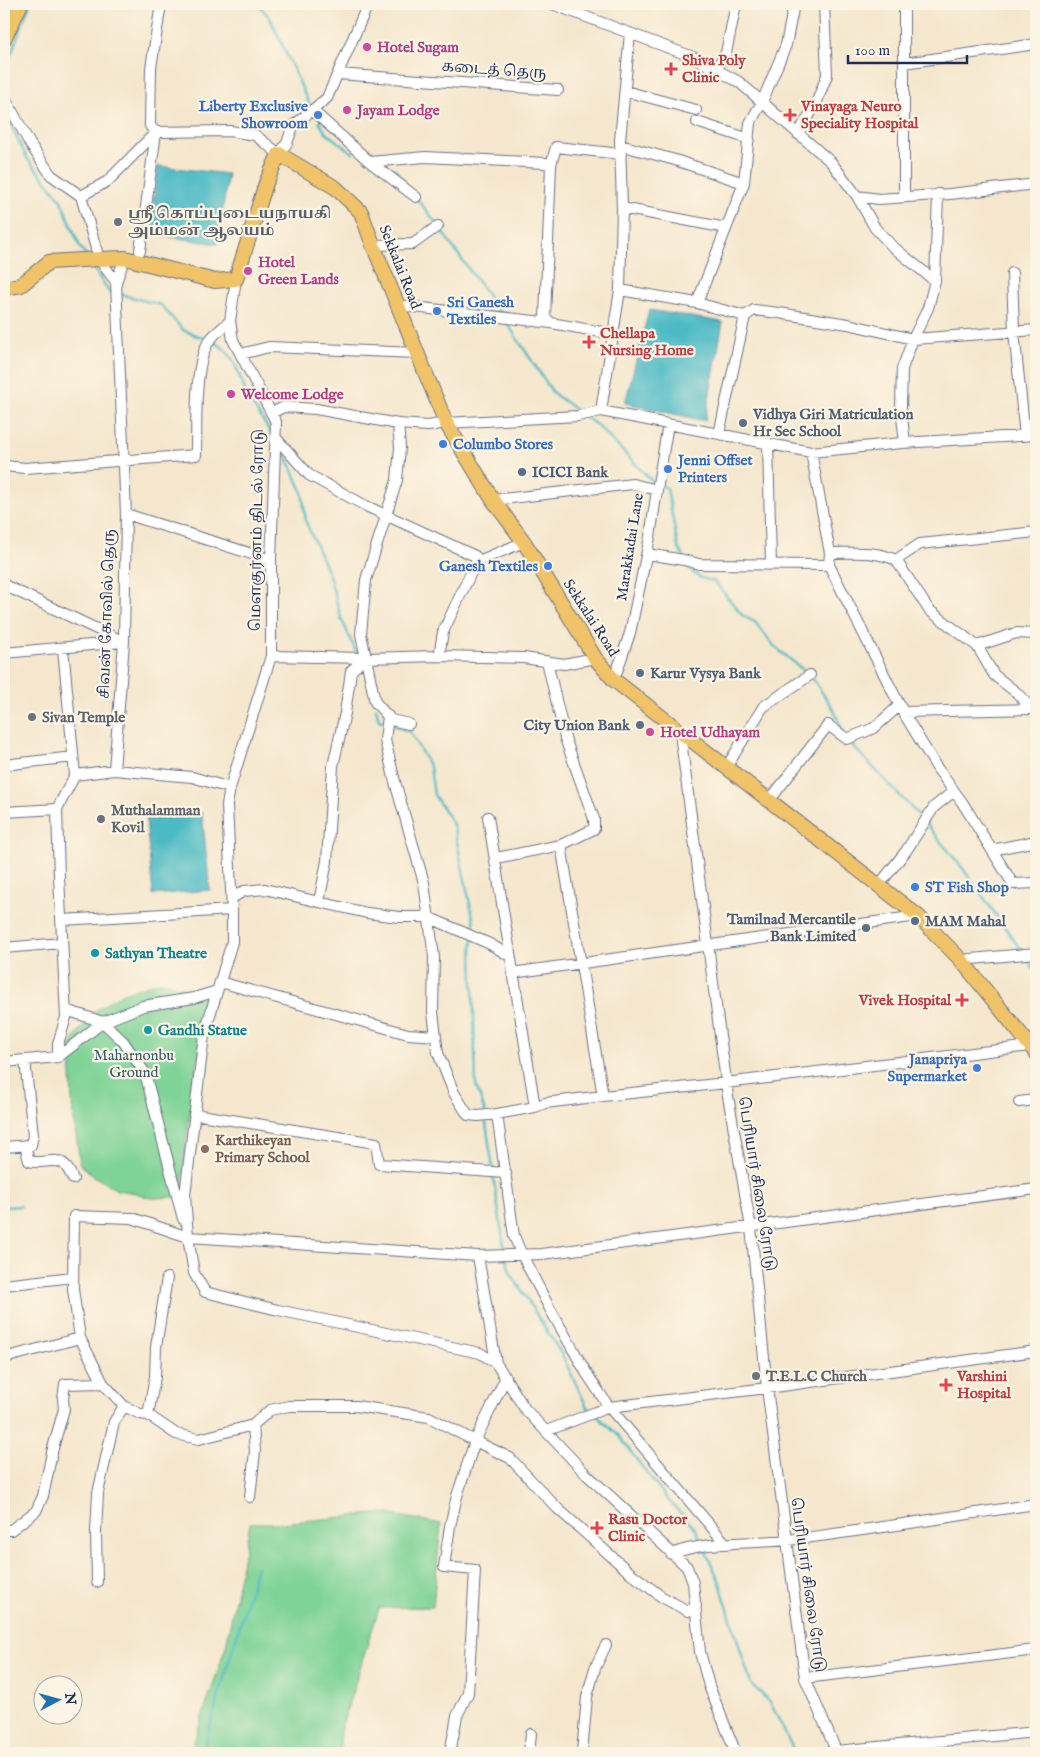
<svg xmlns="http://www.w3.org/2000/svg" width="1040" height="1757" viewBox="0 0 1040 1757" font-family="'IM FELL English','Noto Serif Tamil',serif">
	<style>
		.green { fill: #7ed396; stroke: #4c817a }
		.water { fill: #4cbac5; stroke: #347492 }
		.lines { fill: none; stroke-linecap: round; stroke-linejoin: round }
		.stream { stroke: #4cbac5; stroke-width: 2.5 }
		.minor-casing { stroke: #676f85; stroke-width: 12 }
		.major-casing { stroke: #676f85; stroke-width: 16 }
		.minor { stroke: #fff; stroke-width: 10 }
		.major { stroke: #f0c369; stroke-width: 14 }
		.hotel-dot { fill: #d1479c; stroke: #fcf5e5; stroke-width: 2 }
		.health-dot { fill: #e0444e; stroke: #fcf5e5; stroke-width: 2 }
		.shop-dot { fill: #3f7fe0; stroke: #fcf5e5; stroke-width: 2 }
		.worship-dot { fill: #6b7280; stroke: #fcf5e5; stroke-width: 2 }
		.service-dot { fill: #5c6f8a; stroke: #fcf5e5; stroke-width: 2 }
		.culture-dot { fill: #0f9aa8; stroke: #fcf5e5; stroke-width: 2 }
		.education-dot { fill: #8d6e63; stroke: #fcf5e5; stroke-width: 2 }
		.labels { text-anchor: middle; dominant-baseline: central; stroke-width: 4.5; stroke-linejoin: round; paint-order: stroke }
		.hotel-label { font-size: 15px; font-weight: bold; fill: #b23c85; stroke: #fcf5e5; text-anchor: start }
		.health-label { font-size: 15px; font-weight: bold; fill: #be3a42; stroke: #fcf5e5; text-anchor: start }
		.street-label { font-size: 15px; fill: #1b2f5e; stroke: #fcf5e5 }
		.shop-label { font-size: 15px; font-weight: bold; fill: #366cbe; stroke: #fcf5e5; text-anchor: start }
		.worship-label { font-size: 15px; font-weight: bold; fill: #5b616d; stroke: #fcf5e5; text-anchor: start }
		.service-label { font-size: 15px; font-weight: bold; fill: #4e5e75; stroke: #fcf5e5; text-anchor: start }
		.culture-label { font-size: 15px; font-weight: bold; fill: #0d838f; stroke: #fcf5e5; text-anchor: start }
		.park-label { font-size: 15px; fill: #34586c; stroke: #fcf5e5 }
		.education-label { font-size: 15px; font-weight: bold; fill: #785e54; stroke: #fcf5e5; text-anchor: start }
	</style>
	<rect width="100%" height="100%" fill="#fcf5e5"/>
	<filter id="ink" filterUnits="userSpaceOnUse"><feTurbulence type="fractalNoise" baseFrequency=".02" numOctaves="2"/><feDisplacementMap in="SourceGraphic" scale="10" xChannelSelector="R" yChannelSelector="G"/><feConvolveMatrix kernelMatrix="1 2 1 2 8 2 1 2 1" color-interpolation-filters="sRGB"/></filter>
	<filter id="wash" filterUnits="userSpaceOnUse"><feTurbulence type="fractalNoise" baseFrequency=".0096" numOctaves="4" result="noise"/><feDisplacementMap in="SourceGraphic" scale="20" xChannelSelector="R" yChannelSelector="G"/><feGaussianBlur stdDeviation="1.12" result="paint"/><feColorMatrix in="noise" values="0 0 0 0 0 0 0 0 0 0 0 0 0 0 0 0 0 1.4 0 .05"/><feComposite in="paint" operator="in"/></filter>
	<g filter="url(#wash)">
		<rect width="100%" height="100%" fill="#f5e7cd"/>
		<path class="green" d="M159 982 168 983 200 993C207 1016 200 1043 197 1066 191 1110 183 1153 182 1197L150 1198 136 1193 117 1190 92 1175 80 1164 72 1104 70 1047 79 1031 98 1009 111 1000 123 993Z
			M383 1513 441 1524 433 1607 379 1608 340 1731 341 1753H190L226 1646 250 1523H283Z"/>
		<path class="water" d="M158 166 228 174 218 244 149 234Z
			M649 310 723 322 705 421 625 403Z
			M202 813 210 890 153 895 146 819Z"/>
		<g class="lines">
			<path class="stream" d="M258 4 270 18 311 108
				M4 73 30 4
				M4 110 27 158 60 198 80 247 86 255
				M319 122 326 133 353 153
				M387 171 395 169 406 184
				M417 199 437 224
				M440 229 501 314
				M91 264 109 292 113 293
				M119 294 161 305 183 330 208 340
				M505 320 553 393 579 412
				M213 342C236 351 238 377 248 397 255 410 264 422 272 434
				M585 417 598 426 652 481 656 483
				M286 455 302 491 306 522 329 575 341 618 357 654
				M661 485 667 488 678 547 683 556
				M687 564C693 576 701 579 714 581L743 616 755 622 775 647 807 673
				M811 676 834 710 843 732
				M376 708 379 720 384 722
				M394 725 410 732 430 767 434 795 453 824 474 922 473 933
				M848 741 922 819
				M927 825 964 870 1021 950
				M473 939 472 952 476 1085 485 1112
				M1026 957 1036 972
				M485 1117 493 1169
				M493 1174 505 1253
				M4 1207 21 1206
				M506 1258 510 1272 562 1355 587 1407 590 1410
				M596 1415 618 1435 667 1499 696 1529 702 1543
				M704 1548 719 1580 751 1684 770 1702 795 1753
				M202 1753 257 1567"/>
		</g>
	</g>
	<g filter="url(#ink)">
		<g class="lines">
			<defs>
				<path id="minor" d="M552 4 693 57 739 82 831 162 857 196 879 199 950 194 1036 184
					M904 63 1036 44
					M716 69 726 53 736 4
					M338 74 558 90
					M625 91 696 110
					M4 96 30 144 51 175 81 196
					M312 110 370 162 416 197
					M697 122 749 139
					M798 134 816 104 827 75 824 4
					M620 145 675 160 744 183
					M370 162 425 157 545 163 551 165 545 317 551 323 613 334
					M551 165 556 147 621 154
					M857 196 875 228 892 246 935 281
					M904 197V4
					M622 208 726 228
					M373 245 413 244 438 226
					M140 251 156 132 150 126 151 68 161 4
					M1012 273 1014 332 1025 436
					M236 279 230 321 233 340 276 422 271 560V656L230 788 227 805 232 910V942L204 1035 185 1195 188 1237 478 1256 496 1363
					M116 282 99 259 81 196 108 181 156 132 230 131 255 135 279 154 287 143 293 126 327 98 368 4
					M620 290 697 303 745 316
					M697 303 744 183 750 123 762 102 786 45 793 9
					M397 305 551 323
					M241 354 269 347 417 353
					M601 411 620 290 622 208 620 140 630 33
					M271 413 284 407 316 409 398 424
					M719 434 745 316 754 310 779 313 848 324 913 339 1036 330
					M276 438 309 475 366 506 475 556 479 560
					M768 443 771 565
					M905 443 901 408 902 369 913 339 928 308 935 281 938 194
					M811 452 830 553 829 565 903 712 937 768 962 802 1013 884 1036 883
					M4 466 25 468 196 455C197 428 193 361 210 340 215 333 224 327 230 321
					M657 490 668 424
					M493 500 633 484 657 490 650 537 630 633 614 680
					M126 514 271 560
					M830 553C853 553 875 550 896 560
					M647 554 684 560 699 564 829 565
					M896 560 929 610 977 646 994 675 1017 693 1032 709H1036
					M896 560 920 544 1036 532
					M4 585 124 642
					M977 646 1016 633 1036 634
					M63 648 75 775
					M4 653 123 642
					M271 656 365 658 439 656 443 632 476 562 524 542
					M439 656 524 658 564 664 595 658
					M365 658 351 671 345 713 333 766 327 861 319 902 367 913 399 917H428L490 944 510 956
					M903 712 1032 709
					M388 716 385 740 395 782 424 883 434 957 433 1012 438 1053 454 1093 468 1115 478 1116 497 1114 535 1107 488 817
					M409 724 391 720 375 702 361 634 366 580 397 480 400 448 398 424 428 426 446 423 578 416 601 411 811 452 902 443 1036 435
					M680 733 728 1096 751 1228 767 1388 805 1678 837 1753
					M4 765 73 757
					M726 768 763 707 810 675
					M114 770 192 777 230 788
					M769 801 828 725 847 739 874 728 900 705
					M4 812 57 809
					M561 845 603 1096
					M992 850 1036 841
					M496 858 561 845 594 829V819L565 738 547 661
					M879 885 906 851 934 807 954 791
					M232 898 244 891 265 889 319 902
					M62 920 232 910
					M4 948 62 943
					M961 960 1036 953
					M512 973 918 916
					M220 982 408 1034 436 1036
					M66 1010 103 1022 123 1041 145 1073 183 1219
					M58 1057V1044L66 1017 59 877 57 809 75 775 114 770 124 642 126 514 116 282 125 258
					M4 1062 58 1057 103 1022 143 1006 194 998 217 991
					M1019 1102 1036 1100
					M535 1107 545 1103 603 1096 726 1083 1030 1046
					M194 1114 376 1143 379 1164 506 1173
					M497 1114 514 1236 522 1255 550 1309 587 1374 609 1407 726 1544
					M25 1145 29 1161C40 1165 58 1156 65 1165 68 1169 71 1174 73 1179
					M4 1147 31 1145 33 1135 25 1060
					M478 1256 542 1254 1036 1189
					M4 1285 73 1277
					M4 1358 80 1338
					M506 1377 475 1441 510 1458 557 1508 628 1571 662 1597 688 1611 696 1606
					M103 1383 124 1406 140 1414 148 1415 176 1434 199 1439 253 1425 270 1410 289 1406H356L429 1417 475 1441 457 1496 450 1526 444 1567 475 1570 468 1693 457 1716 450 1753
					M148 1415 155 1377 156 1347 167 1278
					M546 1431 609 1407 767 1388 1036 1351
					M250 1497 255 1451 253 1425
					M4 1530H11L36 1511 43 1496 53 1448 64 1409 63 1399 65 1384 103 1383 80 1338 73 1289 74 1216 132 1218 188 1237 194 1273 205 1292 278 1310 480 1353 496 1363 525 1409 585 1473 687 1567 693 1583 700 1652 709 1686 736 1753
					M671 1554C708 1540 749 1544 788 1540 871 1530 953 1516 1036 1504
					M97 1582 96 1531 98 1493 114 1422 124 1406
					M805 1678 1036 1650
					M836 1751 1036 1732
					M529 1753 531 1734
					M582 1753 587 1697 595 1668 606 1645"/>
				<path id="major" d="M4 39 21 4
					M4 288 21 285 49 262 99 259 125 258 215 281 236 279 266 183 279 154 336 188 361 212 373 245 446 423 493 500 524 542 595 658 614 680 918 916 961 960 1036 1053"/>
			</defs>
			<use href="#minor" class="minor-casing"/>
			<use href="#major" class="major-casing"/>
			<use href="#minor" class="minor"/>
			<use href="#major" class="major"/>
		</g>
	</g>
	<g class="hotel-dot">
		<circle cx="367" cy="47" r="5"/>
		<circle cx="347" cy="110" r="5"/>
		<circle cx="248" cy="271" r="5"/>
		<circle cx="231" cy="394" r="5"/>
		<circle cx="650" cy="732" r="5"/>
	</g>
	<g class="health-dot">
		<path d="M668.5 61.5h5v5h5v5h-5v5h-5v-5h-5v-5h5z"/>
		<path d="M787.5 107.5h5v5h5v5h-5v5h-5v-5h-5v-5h5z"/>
		<path d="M586.5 334.5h5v5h5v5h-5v5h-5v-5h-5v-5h5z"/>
		<path d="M959.5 992.5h5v5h5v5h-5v5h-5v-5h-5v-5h5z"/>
		<path d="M943.5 1377.5h5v5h5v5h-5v5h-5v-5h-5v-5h5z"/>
		<path d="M594.5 1520.5h5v5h5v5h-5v5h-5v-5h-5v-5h5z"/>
	</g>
	<g class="shop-dot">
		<circle cx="318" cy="115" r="5"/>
		<circle cx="437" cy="311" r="5"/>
		<circle cx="443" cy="444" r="5"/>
		<circle cx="668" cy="469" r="5"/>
		<circle cx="548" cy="566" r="5"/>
		<circle cx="915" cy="887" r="5"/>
		<circle cx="977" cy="1068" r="5"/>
	</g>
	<g class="worship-dot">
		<circle cx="118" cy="222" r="5"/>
		<circle cx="32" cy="717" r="5"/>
		<circle cx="101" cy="819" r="5"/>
		<circle cx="756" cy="1376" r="5"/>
	</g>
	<g class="service-dot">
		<circle cx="743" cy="423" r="5"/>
		<circle cx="522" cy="472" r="5"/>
		<circle cx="640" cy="673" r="5"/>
		<circle cx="640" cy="725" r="5"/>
		<circle cx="915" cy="921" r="5"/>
		<circle cx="866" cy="928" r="5"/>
	</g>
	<g class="culture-dot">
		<circle cx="95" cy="953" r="5"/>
		<circle cx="148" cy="1030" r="5"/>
	</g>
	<circle class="education-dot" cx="205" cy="1149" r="5"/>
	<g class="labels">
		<g class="hotel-label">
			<text x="377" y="47">Hotel Sugam</text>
			<text x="357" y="110">Jayam Lodge</text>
			<text x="258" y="262">Hotel<tspan x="258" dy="17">Green Lands</tspan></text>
			<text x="241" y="394">Welcome Lodge</text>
			<text x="660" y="732">Hotel Udhayam</text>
		</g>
		<g class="health-label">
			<text x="682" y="60">Shiva Poly<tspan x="682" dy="17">Clinic</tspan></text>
			<text x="801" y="106">Vinayaga Neuro<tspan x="801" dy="17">Speciality Hospital</tspan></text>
			<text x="600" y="333">Chellapa<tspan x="600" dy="17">Nursing Home</tspan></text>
			<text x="951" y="1000" text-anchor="end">Vivek Hospital</text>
			<text x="957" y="1376">Varshini<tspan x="957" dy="17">Hospital</tspan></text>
			<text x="608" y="1519">Rasu Doctor<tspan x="608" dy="17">Clinic</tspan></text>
		</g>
		<g class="street-label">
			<text transform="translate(494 70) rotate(4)">கடைத் தெரு</text>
			<text transform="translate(400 267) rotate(68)">Sekkalai Road</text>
			<text transform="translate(257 530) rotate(-89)">மௌகுர்னம் திடல் ரோடு</text>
			<text transform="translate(630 547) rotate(-81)">Marakkadai Lane</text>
			<text transform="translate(107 614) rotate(-88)">சிவன் கோவில் தெரு</text>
			<text transform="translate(591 618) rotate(57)">Sekkalai Road</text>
			<text transform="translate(757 1184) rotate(81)">பெரியார் சிலை ரோடு</text>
			<text transform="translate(808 1585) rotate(82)">பெரியார் சிலை ரோடு</text>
		</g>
		<g class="shop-label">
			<text x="308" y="106" text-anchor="end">Liberty Exclusive<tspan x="308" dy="17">Showroom</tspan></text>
			<text x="447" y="302">Sri Ganesh<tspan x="447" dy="17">Textiles</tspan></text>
			<text x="453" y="444">Columbo Stores</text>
			<text x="678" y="460">Jenni Offset<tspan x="678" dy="17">Printers</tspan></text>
			<text x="538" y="566" text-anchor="end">Ganesh Textiles</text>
			<text x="925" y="887">ST Fish Shop</text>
			<text x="967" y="1059" text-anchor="end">Janapriya<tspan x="967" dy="17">Supermarket</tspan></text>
		</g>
		<g class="worship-label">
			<text x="128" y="213">ஸ்ரீ கொப்புடையநாயகி<tspan x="128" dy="17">அம்மன் ஆலயம்</tspan></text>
			<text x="42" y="717">Sivan Temple</text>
			<text x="111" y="810">Muthalamman<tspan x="111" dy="17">Kovil</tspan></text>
			<text x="766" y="1376">T.E.L.C Church</text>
		</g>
		<g class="service-label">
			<text x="753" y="414">Vidhya Giri Matriculation<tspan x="753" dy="17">Hr Sec School</tspan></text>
			<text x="532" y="472">ICICI Bank</text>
			<text x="650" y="673">Karur Vysya Bank</text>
			<text x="630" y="725" text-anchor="end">City Union Bank</text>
			<text x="856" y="919" text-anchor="end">Tamilnad Mercantile<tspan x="856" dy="17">Bank Limited</tspan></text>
			<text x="925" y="921">MAM Mahal</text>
		</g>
		<g class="culture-label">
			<text x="105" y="953">Sathyan Theatre</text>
			<text x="158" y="1030">Gandhi Statue</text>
		</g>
		<g class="park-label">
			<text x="134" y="1055">Maharnonbu<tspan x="134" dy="17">Ground</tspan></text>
		</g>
		<g class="education-label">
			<text x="215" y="1140">Karthikeyan<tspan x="215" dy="17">Primary School</tspan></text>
		</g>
	</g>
	<rect width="1040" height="1757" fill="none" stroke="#fcf5e5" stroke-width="20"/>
	<g transform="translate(58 1700) rotate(84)"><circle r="24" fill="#fcf5e5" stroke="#a2a6af"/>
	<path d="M0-4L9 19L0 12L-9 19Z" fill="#1f6fb2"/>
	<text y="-8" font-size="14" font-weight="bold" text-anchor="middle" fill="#1b2f5e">N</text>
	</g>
	<path d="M848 55v8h119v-8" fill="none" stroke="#1b2f5e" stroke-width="2.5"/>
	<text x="855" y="55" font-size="15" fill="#1b2f5e" stroke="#fcf5e5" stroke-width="4" paint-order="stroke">100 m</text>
</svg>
